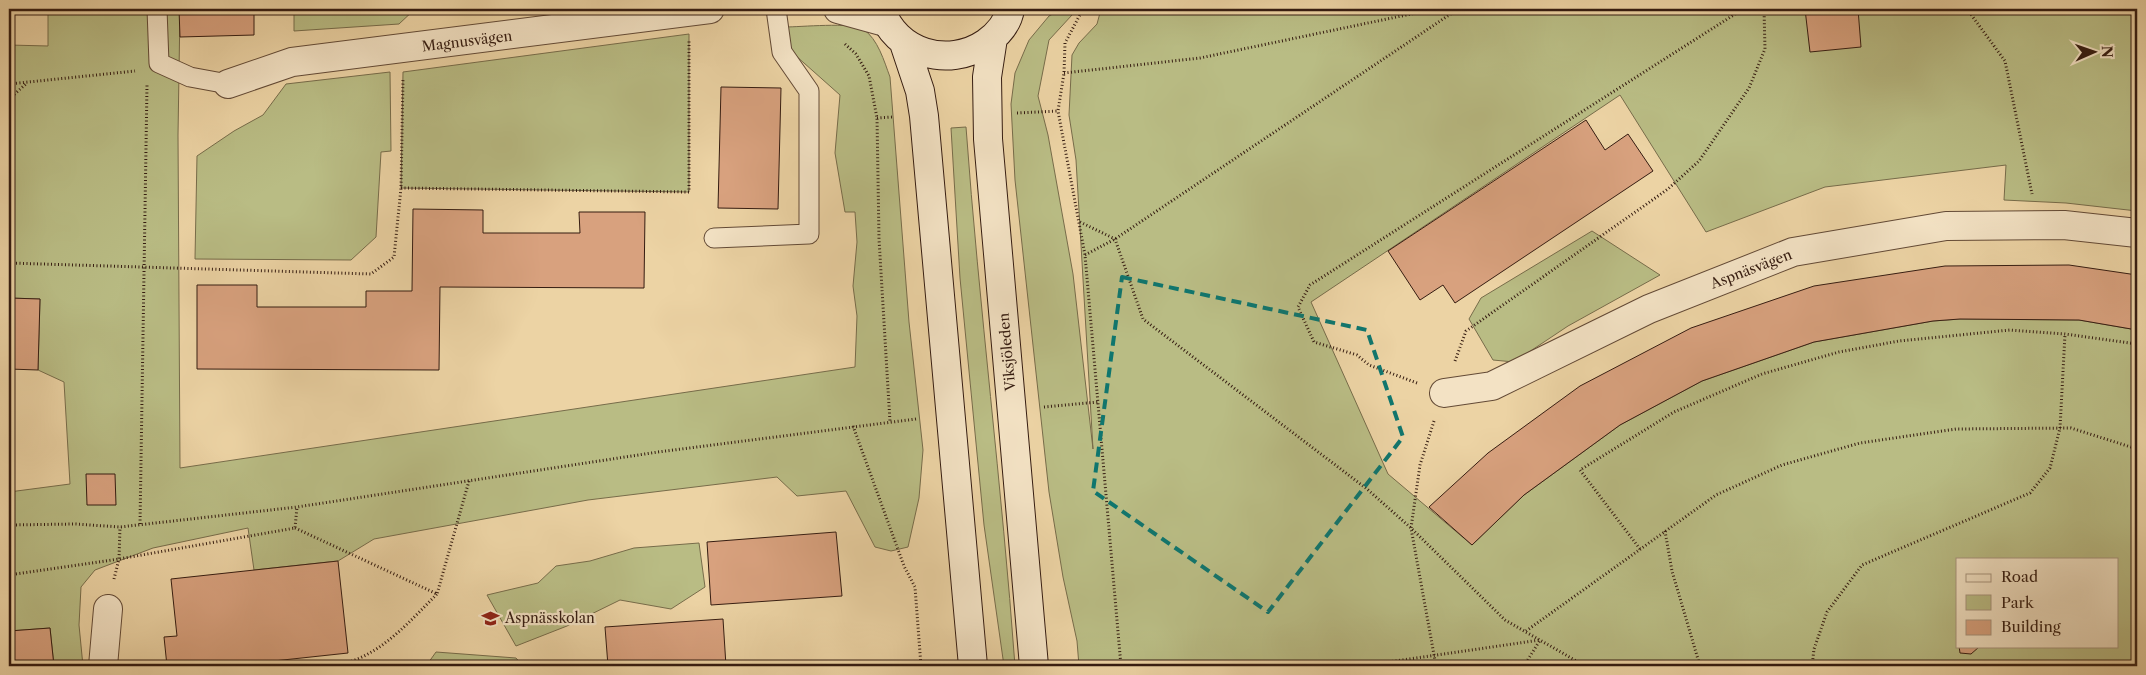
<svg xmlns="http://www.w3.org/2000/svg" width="2146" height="675" viewBox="0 0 2146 675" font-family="'Libre Caslon Text',serif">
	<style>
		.green { fill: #b9bc84; stroke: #776c4a; fill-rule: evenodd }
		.building { fill: #d8a17e; stroke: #351c11 }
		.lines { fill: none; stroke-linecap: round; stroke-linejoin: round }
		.service-casing { stroke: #634a36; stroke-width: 21 }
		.minor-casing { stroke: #634a36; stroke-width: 30 }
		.secondary-casing { stroke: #351c11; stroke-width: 30 }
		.path { stroke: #351c11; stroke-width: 3; stroke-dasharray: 1 2.5; stroke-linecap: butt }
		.service { stroke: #f3e2c4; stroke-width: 19 }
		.minor { stroke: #f3e2c4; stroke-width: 28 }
		.secondary { stroke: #f3e2c4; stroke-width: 28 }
		.marked { fill: none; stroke: #0f766e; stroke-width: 4; stroke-dasharray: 10 6; stroke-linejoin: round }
		.labels { text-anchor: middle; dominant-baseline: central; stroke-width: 4.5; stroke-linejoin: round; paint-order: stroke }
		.street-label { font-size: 14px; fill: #351c11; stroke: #f3e2c4 }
		.poi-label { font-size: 14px; fill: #351c11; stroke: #f3e2c4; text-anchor: start }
	</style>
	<rect width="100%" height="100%" fill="#ecd3a4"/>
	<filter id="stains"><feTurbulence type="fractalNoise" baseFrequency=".004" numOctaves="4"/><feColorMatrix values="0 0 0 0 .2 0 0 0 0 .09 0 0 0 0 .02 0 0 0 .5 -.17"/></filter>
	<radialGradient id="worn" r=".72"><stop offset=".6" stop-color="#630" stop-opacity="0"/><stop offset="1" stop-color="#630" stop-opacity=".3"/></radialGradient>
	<path class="green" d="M48 9H180L178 135 180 468 855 367 857 316 853 286 857 242 855 212H845L835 153 840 95 786 47 785 27C800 27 852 22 863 29 878 39 884 61 890 77L909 322 923 450 919 498 908 547 891 551 875 547 846 491 797 496 777 477 588 500 374 539 338 561 254 570 248 528 153 548 95 570 81 587 79 625 83 666H54L50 628 9 631V492L70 484 64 382 38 370 40 299 9 298V45L48 46Z
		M294 9H415L399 24 294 31Z
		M1062 9H1074L1072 15 1049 40 1038 96 1048 135 1073 274 1093 449 1076 160 1069 115 1072 55 1079 43 1097 24 1101 9H2137V211L2066 203 2004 200 2006 165 1825 187 1706 232 1620 95 1311 302 1388 474 1472 545 1524 495 1620 425 1702 381 1814 342 1933 321 1960 319 2079 320 2137 330V666H1079L1077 641 1063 577 1049 492 1015 180 1011 104 1015 73 1029 40 1049 16ZM1957 559H2117V646H1957Z
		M689 34V192L401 188 403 72Z
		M390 72 391 151 381 152 376 237 351 260 195 259 197 156 234 131 263 115 286 84Z
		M966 127C979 307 1002 486 1015 666H1004L984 525 976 443 960 278 951 128Z
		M1592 231 1660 275 1568 326 1514 362 1493 360 1469 319 1481 298Z
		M699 543 705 587 671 609 620 600 567 626 516 646 487 595 538 583 556 566 590 561 634 548Z
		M436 652 516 658 523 666H426Z"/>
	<path class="building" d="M179 9H254V35L180 37Z
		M1805 9H1858L1861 47 1810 52Z
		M721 87 781 88 778 209 718 208Z
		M1586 120 1605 150 1628 134 1653 171 1455 303 1443 285 1420 300 1388 251Z
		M413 209 483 210V233H580L579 212H645L644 288 440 287 439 370 197 369V285H257V307H366V291H412Z
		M2069 265 2137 275V330L2079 320 1960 319 1933 321 1814 342 1702 381 1620 425 1524 495 1472 545 1429 507 1488 453 1580 386 1691 328 1814 286 1945 266Z
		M9 298 40 299 38 370 9 369Z
		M86 474H115L116 505H87Z
		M836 532 842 596 711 605 707 542Z
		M338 561 348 653 227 666H167L164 637 177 636 171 579Z
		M723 619 726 666H608L605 627Z
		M50 628 54 666H9V631Z
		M1959 646H1979V647L1971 654 1960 653Z"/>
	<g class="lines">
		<defs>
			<path id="service" d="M157 9 159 63 190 77 228 84
				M714 238 809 234V91L782 52 776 9"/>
			<path id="minor" d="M838 9 885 22
				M228 84 292 62 710 9
				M1444 393 1492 386 1649 309 1793 252 1946 226 2064 225 2137 233
				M103 666 108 609"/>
			<path id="secondary" d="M881 9C895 53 948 69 986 43 997 35 1008 23 1010 9
				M993 38 987 77 988 139 1034 666
				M904 43 920 91 924 116 973 666"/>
		</defs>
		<use href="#service" class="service-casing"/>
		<use href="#minor" class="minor-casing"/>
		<use href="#secondary" class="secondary-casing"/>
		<path class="path" d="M1083 9 1065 43 1064 73 1058 111 1085 255 1121 666
			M1967 9 2005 61 2032 194
			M845 44 856 54 869 76 877 118 879 239 890 422
			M1064 73 1200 58 1435 9
			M9 84 135 71
			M9 99 27 83
			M1017 113 1058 111
			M877 118 893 117
			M401 188 689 192V41
			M1080 222 1115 239 1143 319 1367 489 1411 528 1505 620 1585 666
			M1085 255 1115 239 1458 9
			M9 263 371 274 394 257 401 188 403 79
			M1455 361 1466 331 1668 189 1699 161 1749 88 1765 49 1764 9
			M1417 383 1369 365 1357 355 1314 342 1298 307 1310 285 1743 9
			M1044 407 1098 402
			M1434 421 1420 465 1411 528 1436 666
			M853 426 904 566 915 587 921 666
			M140 524 147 85
			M9 525 76 524 120 527 297 507 658 452 916 419
			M295 528 437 594 469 481
			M1665 531 1672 571 1700 666
			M1640 549 1580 470 1674 412 1762 374 1839 352 1899 341 2010 330 2065 334 2137 344
			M9 575 119 559 295 528 297 507
			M114 579 119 559 120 527
			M1526 631 1716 495 1782 465 1860 443 1956 429 2071 428 2137 449
			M331 666C376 661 407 624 437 594
			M1361 666 1540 640
			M1524 666 1540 640
			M1812 666 1814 649 1827 612 1862 565 2030 493 2050 468 2060 428 2065 334"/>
		<use href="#service" class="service"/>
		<use href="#minor" class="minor"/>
		<use href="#secondary" class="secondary"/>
	</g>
	<path class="marked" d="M1122 277 1367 330 1403 437 1268 612 1093 491Z"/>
	<defs>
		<symbol id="school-bare" viewBox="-9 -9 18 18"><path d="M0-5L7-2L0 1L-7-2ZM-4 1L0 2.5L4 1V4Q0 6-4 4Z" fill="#8f2418" stroke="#f3e2c4" stroke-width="2.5" paint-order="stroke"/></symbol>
	</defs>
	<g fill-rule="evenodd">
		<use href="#school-bare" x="478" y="606" width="25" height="25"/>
	</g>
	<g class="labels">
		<g class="street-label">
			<text transform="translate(467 41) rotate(-7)">Magnusvägen</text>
			<text transform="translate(1751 269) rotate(-21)">Aspnäsvägen</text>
			<text transform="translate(1007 352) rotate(-95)">Viksjöleden</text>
		</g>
		<g class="poi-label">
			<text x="505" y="618">Aspnässkolan</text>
		</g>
	</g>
	<rect width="2146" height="675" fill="none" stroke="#ecd3a4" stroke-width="30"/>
	<rect x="10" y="10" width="2126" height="655" fill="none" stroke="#351c11" stroke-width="2.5"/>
	<rect x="15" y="15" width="2116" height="645" fill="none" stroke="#351c11"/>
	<rect x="1956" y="558" width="162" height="90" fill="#f3e2c4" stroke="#a7937c"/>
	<rect x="1966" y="574" width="25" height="8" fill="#f3e2c4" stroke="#a7937c"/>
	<text x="2001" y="582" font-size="15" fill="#351c11">Road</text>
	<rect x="1966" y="595" width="25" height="15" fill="#b9bc84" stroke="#a7937c"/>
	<text x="2001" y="608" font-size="15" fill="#351c11">Park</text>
	<rect x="1966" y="620" width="25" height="15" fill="#d8a17e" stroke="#a7937c"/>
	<text x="2001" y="632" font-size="15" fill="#351c11">Building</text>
	<g transform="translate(2094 52) rotate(88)" stroke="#f3e2c4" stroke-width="4" paint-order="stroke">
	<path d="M0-4L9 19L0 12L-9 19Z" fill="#351c11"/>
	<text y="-8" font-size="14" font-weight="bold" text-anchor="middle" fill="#351c11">N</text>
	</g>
	<rect width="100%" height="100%" filter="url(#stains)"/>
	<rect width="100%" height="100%" fill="url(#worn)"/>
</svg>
